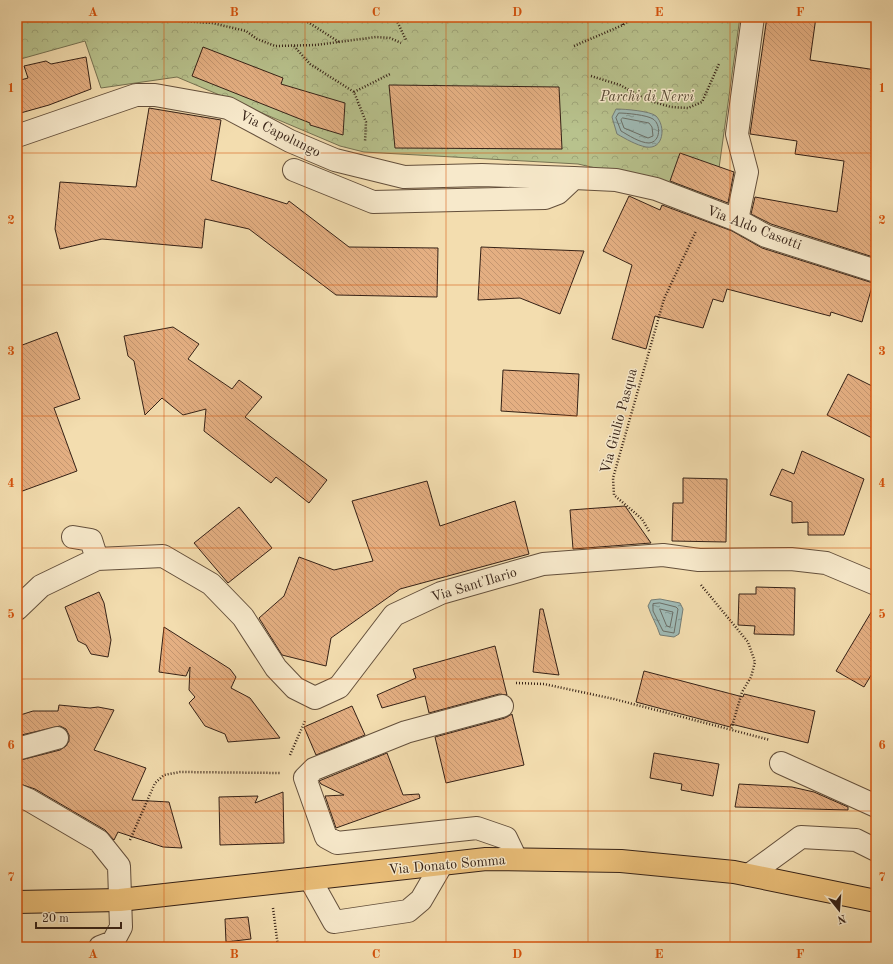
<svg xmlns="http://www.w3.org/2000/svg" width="893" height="964" viewBox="0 0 893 964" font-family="'Old Standard TT',serif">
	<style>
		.park { fill: url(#park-crowns); stroke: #767252 }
		.water { fill: url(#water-ripples); stroke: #757d75 }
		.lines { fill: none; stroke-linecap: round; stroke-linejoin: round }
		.shore { stroke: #6a6e66; stroke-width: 1 }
		.building { fill: url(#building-back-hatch); stroke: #352116 }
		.minor-casing { stroke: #64503c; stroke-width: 24 }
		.major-casing { stroke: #352116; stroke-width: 24 }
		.path { stroke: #352116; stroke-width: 2.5; stroke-dasharray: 1 2; stroke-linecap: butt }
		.minor { stroke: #f7e9cb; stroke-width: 22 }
		.major { stroke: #eabe78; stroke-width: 22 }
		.grid { fill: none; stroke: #d6530d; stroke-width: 1; stroke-opacity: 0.55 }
		.labels { text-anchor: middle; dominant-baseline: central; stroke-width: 3; stroke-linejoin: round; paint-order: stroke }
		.park-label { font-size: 14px; font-style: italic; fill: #564934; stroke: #f7e9cb }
		.street-label { font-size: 14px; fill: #352116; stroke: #f7e9cb }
		.neatline { fill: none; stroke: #d6530d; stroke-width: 1.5 }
		.grid-label { font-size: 13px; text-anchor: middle; font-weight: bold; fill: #d6530d }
	</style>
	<defs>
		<pattern id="park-crowns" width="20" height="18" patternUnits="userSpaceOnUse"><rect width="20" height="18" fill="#b8c28d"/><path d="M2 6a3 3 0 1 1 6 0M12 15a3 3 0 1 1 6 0" fill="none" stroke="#9fa679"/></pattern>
		<pattern id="water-ripples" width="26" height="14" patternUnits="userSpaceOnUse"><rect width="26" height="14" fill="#9fbab5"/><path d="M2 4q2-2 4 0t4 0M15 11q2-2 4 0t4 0" fill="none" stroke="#829792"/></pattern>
		<pattern id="building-back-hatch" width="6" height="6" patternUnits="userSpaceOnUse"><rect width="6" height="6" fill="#e4af82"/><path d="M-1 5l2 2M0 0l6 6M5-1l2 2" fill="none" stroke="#c49670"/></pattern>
	</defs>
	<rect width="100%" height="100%" fill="#f3ddaf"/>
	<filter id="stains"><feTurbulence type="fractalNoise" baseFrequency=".005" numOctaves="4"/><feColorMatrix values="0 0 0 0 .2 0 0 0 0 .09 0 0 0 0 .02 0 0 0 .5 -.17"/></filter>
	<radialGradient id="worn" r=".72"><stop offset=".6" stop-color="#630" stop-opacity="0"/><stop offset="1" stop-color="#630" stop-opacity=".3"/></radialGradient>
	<path class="park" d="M17 17H740L714 204 662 183 578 164 364 152 340 146 177 77 101 88 85 41 17 60Z"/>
	<path class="water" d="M616 109C625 109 650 111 656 116 666 126 664 150 646 147 636 145 626 139 617 134L612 117Z
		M660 599 680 603 683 609 679 634 674 637 660 635C657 625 651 616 648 606L651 600Z"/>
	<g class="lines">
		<path class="shore" d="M619 113C626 113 647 115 653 119 661 124 661 142 649 143 640 143 628 135 621 131L616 118Z
			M623 118 649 123 652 127 653 136 648 138 624 128 621 120Z
			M660 603 676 607 678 609 674 633 663 631 653 611V604Z
			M660 609 673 612 670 627 667 626Z"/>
	</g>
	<path class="building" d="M767 17H816L810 60 876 70V258L771 224 751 214 755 197 837 212 844 161 795 154 797 141 750 134Z
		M203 47 283 78 281 84 345 103 343 135 310 125V123L192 76Z
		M86 57 91 89 49 105 17 114V81L28 78 24 66 46 61 51 64Z
		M389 85 559 87 562 149 395 148Z
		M149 108 221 120 211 180 287 204 289 201 349 247 438 248 437 297 336 295 249 229 205 219 202 248 102 239 60 249 55 229 60 182 136 187Z
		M680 153 734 172 728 203 670 181Z
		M629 196 660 210 662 205 732 231 762 248 873 283 862 322 831 312 830 316 727 289 723 302 713 299 703 328 655 316 646 349 612 339 632 265 603 251Z
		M481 247 584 251 560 314 520 298 478 300Z
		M173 327 199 344 188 359 232 389 239 380 262 397 245 417 327 480 309 503 276 477 271 483 204 431 206 409 183 415 162 398 145 415 134 361 128 356 124 336Z
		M57 332 80 399 54 408 77 471 17 493V347Z
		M503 370 579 374 577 416 501 411Z
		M848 374 876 388V440L827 415Z
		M802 451 864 479 844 535H808V522L792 523V502L770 495 782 469 794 474Z
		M683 478 727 479 726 542 672 541 673 503H683Z
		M427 481 440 526 515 501 529 554 400 589 331 638 326 666 282 655 259 618 284 596 299 557 334 570 373 561 352 501Z
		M625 506 651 543 573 549 570 510Z
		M239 507 272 548 228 583 194 543Z
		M756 587 795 588 794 635 754 634 755 626 738 625 739 594H756Z
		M99 592 104 603 111 640 108 657 91 654 86 645 78 641 65 607Z
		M876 604V667L864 687 836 671Z
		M540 609H543L559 675 533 672Z
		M164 627 230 669 236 677 231 688 250 698 280 738 228 742 225 734 205 726 189 703 195 697 189 690 190 667 186 676 159 672Z
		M495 646 507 695 499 694 429 713 425 696 382 708 377 695 416 678 413 669Z
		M644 671 743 697 744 694 815 711 808 743 731 724 730 727 636 702Z
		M59 705 90 708 98 707 114 710 94 750 146 768 132 800 169 802 182 848 163 847 118 832 114 840 105 830 35 789 17 783V761L60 750 66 746 69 741V735L66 729 60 726 17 736V716L33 711H58Z
		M352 706 365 735 316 755 304 727Z
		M512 714 524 765 446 783 435 737 505 718Z
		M387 753 403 795 419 794 420 798 336 828 325 796 344 795 321 784 319 781Z
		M654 753 719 764 713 796 681 790 682 784 650 778Z
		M739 784 792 787 814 792 848 807V810L735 807Z
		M283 792 284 843 220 845 219 797 258 796 255 803Z
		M248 917 251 939 226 942 225 919Z"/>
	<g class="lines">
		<defs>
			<path id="minor" d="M17 136 136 95H155L228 108 290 141 335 160 404 177 482 175 574 178 616 180 656 189 737 220 766 236 876 271
				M294 170 373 202 545 198 558 193 574 178
				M737 220 747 172 737 134 753 17
				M73 537 91 540 97 559
				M17 609 41 586 97 559 163 556 211 584 243 617 276 668 295 688 315 698 339 687 394 615 441 593 543 564 663 555 699 560 791 559 826 563 876 584
				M502 706 406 732 314 769 305 778 326 837 337 843 477 828 506 838 516 859
				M17 749 57 738
				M781 763 876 806
				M17 795 29 800 99 841 119 866 121 927 113 942 100 947
				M749 875 801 837 856 840 876 850
				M310 879 334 922 408 911 421 900 442 864"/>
			<path id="major" d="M17 902 120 900 486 859 621 861 734 872 876 901"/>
		</defs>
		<use href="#minor" class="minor-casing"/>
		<use href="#major" class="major-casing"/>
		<path class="path" d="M116 17 212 23 246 31 257 39 275 46 316 45 376 37 390 38 401 43
			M300 17 339 42
			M395 17 406 40
			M623 25V17
			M294 46 310 64 354 92 366 122 365 142
			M574 46 623 25 633 17
			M591 76 620 85 647 100 671 107 688 108 702 102 719 64
			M354 92 390 74
			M649 531 642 519 614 495 613 478 664 299 696 231
			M701 585 748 642 755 662 751 677 742 692 731 730
			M516 683 544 684 614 699 770 740
			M290 755 305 721
			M130 840 155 783 164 775 180 772 280 773
			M273 908 278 947"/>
		<use href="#minor" class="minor"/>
		<use href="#major" class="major"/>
	</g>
	<path class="grid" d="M164 17V947M305 17V947M446 17V947M588 17V947M730 17V947M17 153H876M17 285H876M17 416H876M17 548H876M17 679H876M17 811H876"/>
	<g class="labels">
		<g class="park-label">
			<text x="647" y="97">Parchi di Nervi</text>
		</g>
		<g class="street-label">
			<text transform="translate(280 134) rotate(26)">Via Capolungo</text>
			<text transform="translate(754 228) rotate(21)">Via Aldo Casotti</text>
			<text transform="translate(619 421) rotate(-75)">Via Giulio Pasqua</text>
			<text transform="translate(474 585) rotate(-17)">Via Sant'Ilario</text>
			<text transform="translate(447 865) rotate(-5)">Via Donato Somma</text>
		</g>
	</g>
	<rect width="893" height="964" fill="none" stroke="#f3ddaf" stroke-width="44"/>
	<g transform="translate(839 910) rotate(163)" stroke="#f7e9cb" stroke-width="3" paint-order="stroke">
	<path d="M0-3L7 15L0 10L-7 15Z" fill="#352116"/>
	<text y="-6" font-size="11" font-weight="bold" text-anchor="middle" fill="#352116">N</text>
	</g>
	<path d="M36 922v6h85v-6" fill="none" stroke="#352116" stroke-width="2"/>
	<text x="42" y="922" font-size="12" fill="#352116" stroke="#f7e9cb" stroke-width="3" paint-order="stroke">20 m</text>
	<rect x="22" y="22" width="849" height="920" class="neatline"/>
	<g class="grid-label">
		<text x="93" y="16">A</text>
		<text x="234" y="16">B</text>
		<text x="376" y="16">C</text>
		<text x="517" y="16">D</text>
		<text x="659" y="16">E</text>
		<text x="800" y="16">F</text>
		<text x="11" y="92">1</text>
		<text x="882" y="92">1</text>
		<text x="11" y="224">2</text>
		<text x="882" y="224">2</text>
		<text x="11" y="355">3</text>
		<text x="882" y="355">3</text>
		<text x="11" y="487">4</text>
		<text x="882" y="487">4</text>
		<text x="11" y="618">5</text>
		<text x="882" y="618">5</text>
		<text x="11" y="749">6</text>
		<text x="882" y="749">6</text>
		<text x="11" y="881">7</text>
		<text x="882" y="881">7</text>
		<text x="93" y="958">A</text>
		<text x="234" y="958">B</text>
		<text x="376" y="958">C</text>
		<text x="517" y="958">D</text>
		<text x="659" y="958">E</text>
		<text x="800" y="958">F</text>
	</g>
	<rect width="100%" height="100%" filter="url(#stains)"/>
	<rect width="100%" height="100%" fill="url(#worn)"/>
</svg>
